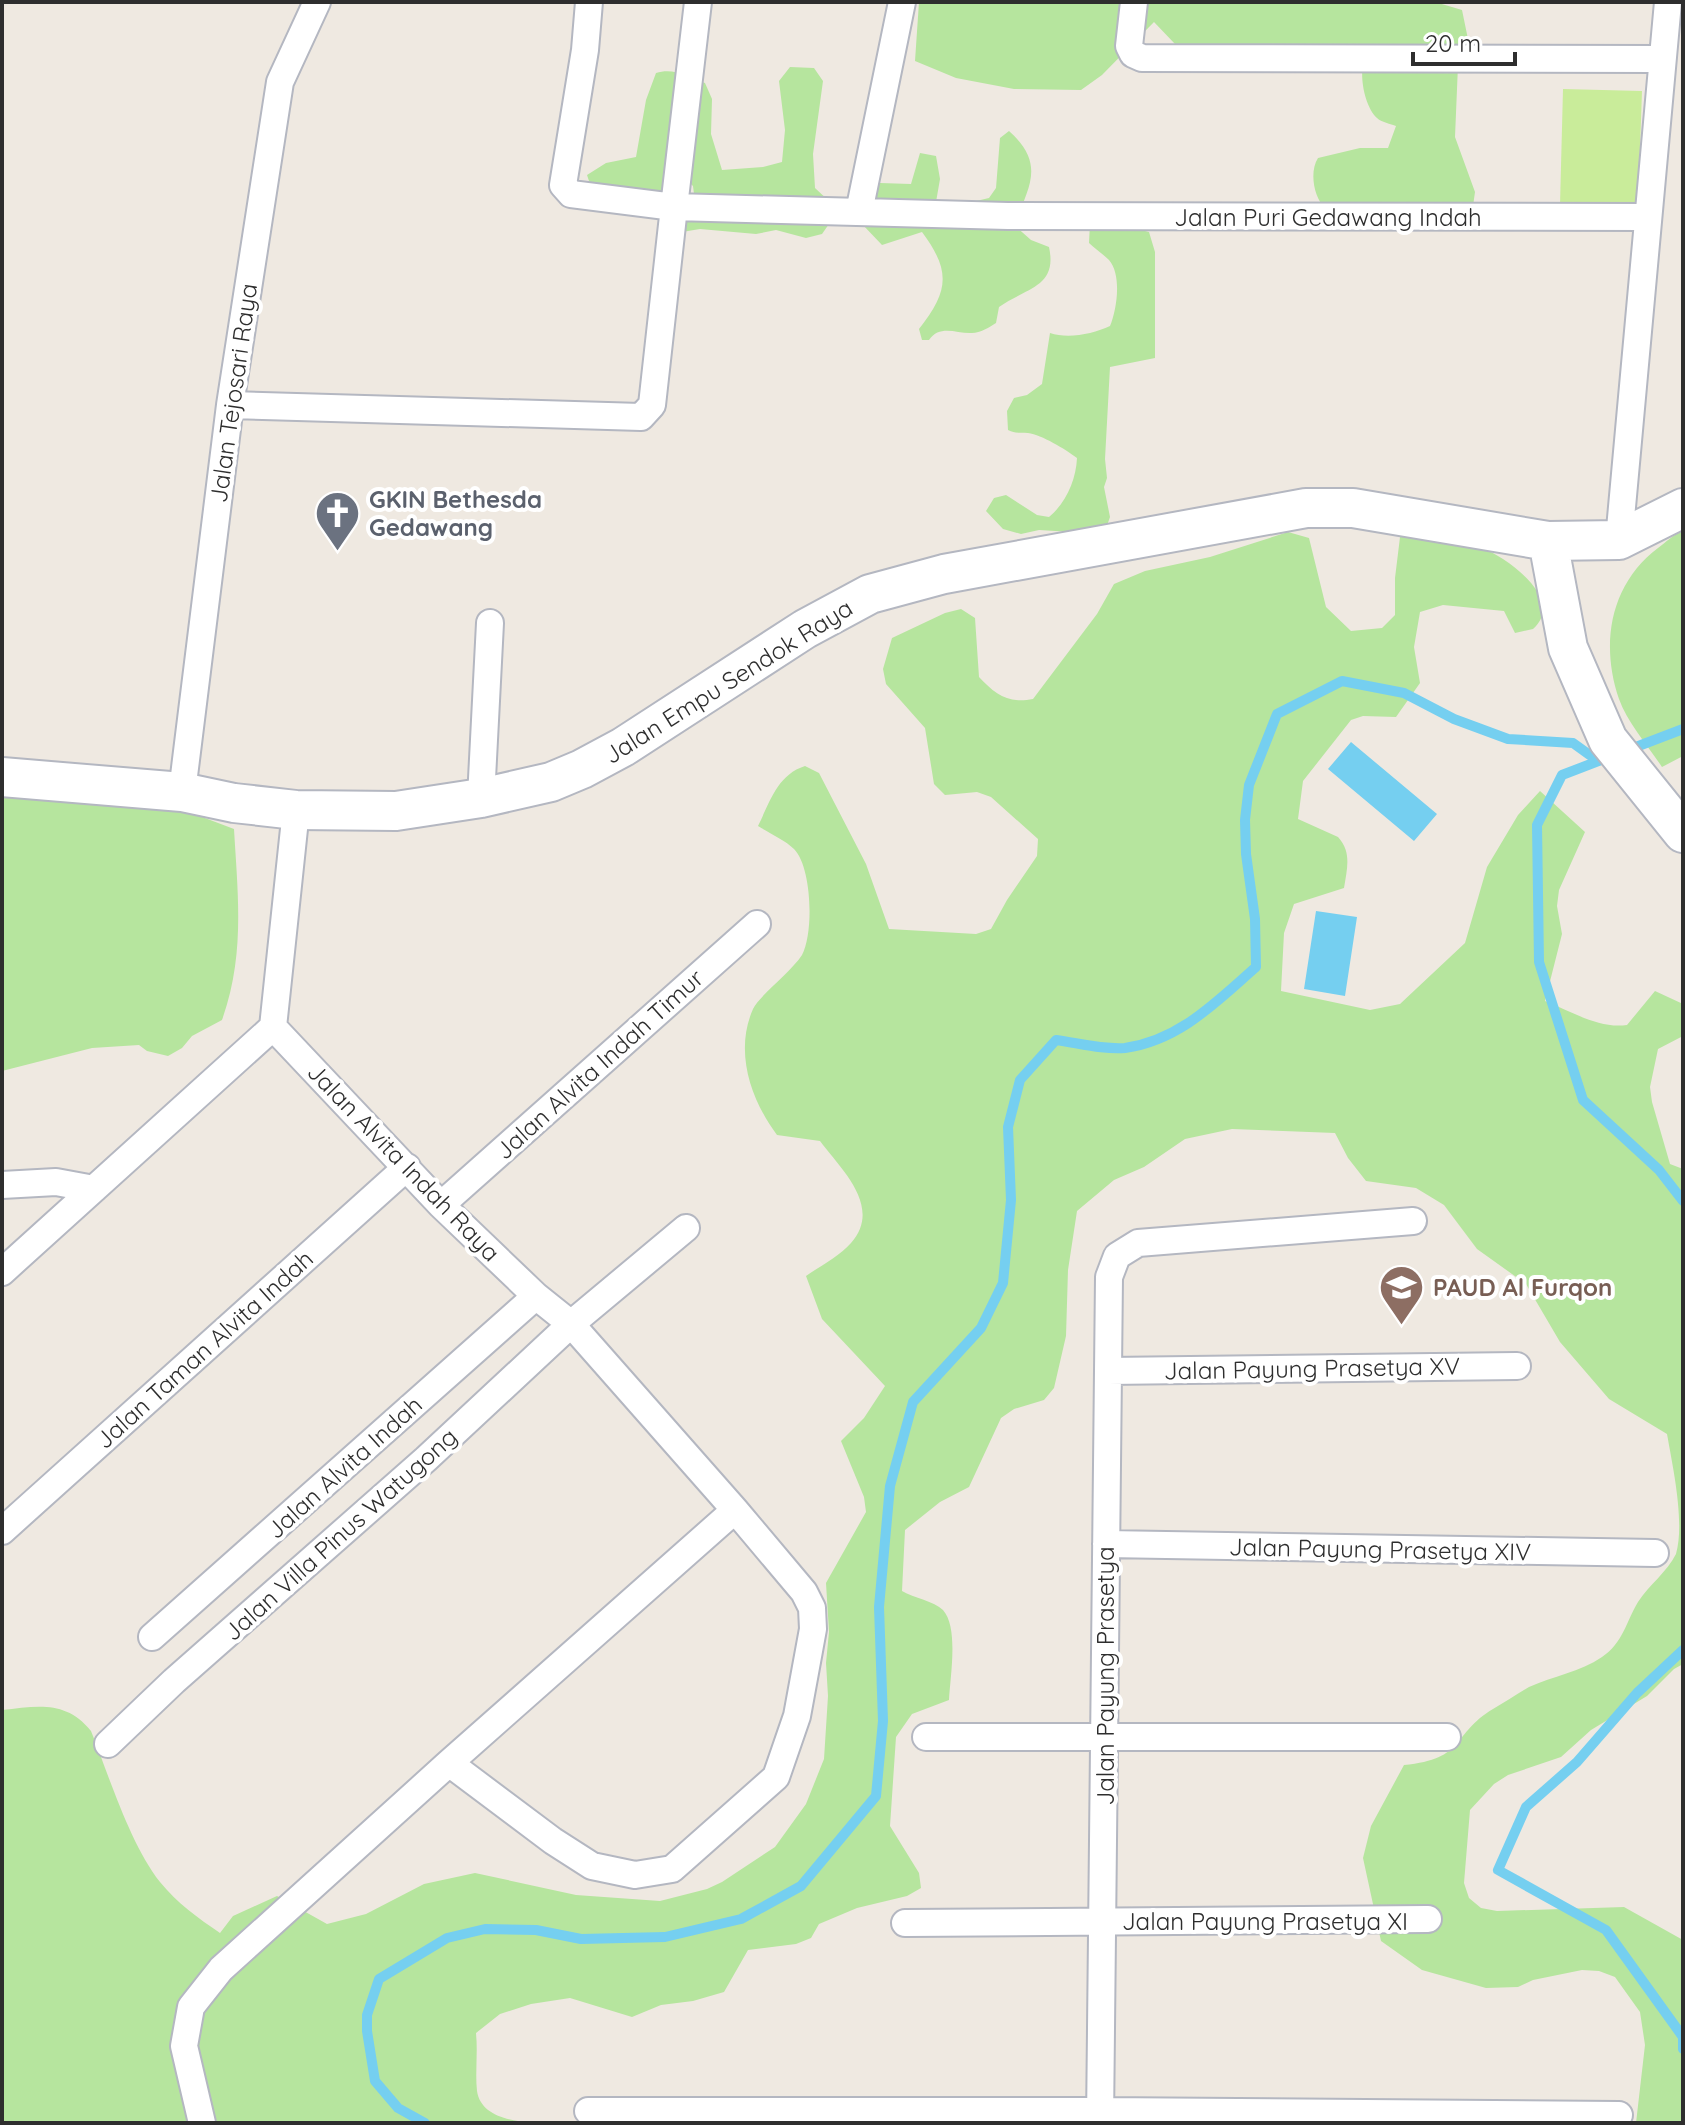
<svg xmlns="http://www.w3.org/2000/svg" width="1685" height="2125" viewBox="0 0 1685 2125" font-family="Quicksand,sans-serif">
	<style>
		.green { fill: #b6e59e }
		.pitch { fill: #c9ec9a }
		.water { fill: #75cff0 }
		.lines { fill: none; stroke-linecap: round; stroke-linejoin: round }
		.stream { stroke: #75cff0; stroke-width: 10 }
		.street-casing { stroke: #b4b7c1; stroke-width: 30 }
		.secondary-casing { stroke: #b4b7c1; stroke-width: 42 }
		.street { stroke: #fff; stroke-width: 26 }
		.secondary { stroke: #fff; stroke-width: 38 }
		.labels { text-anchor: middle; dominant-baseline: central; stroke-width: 8; stroke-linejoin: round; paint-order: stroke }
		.street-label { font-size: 24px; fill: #2e2e2e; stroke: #fff }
		.worship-label { font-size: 24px; font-weight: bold; fill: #5b616d; stroke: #fff; text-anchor: start }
		.education-label { font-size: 24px; font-weight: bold; fill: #785e54; stroke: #fff; text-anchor: start }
	</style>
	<rect width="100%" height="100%" fill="#efe9e1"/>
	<path class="green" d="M919 2H1435L1462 10 1469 44 1444 46 1201 47 1175 44 1154 22 1102 75 1081 90 1014 89 956 78 915 61Z
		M1363 65H1458L1455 137 1475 192 1473 206 1325 208C1314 198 1309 172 1318 158L1360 148H1388L1396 126C1391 124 1381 122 1377 118 1365 107 1360 79 1363 65Z
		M790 67 814 68 823 81 813 154 815 188 831 203 829 224 822 234 806 238 776 230 756 234 700 229 682 232 694 194 693 186 687 180 657 198 590 184 587 175 606 163 636 157 646 100 656 73C675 67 688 78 705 83L712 99 711 134 722 170 763 167 782 162 785 130 779 81Z
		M1009 131C1046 164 1029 187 1014 225L1031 240 1049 247C1058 288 1025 288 999 307L996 323C990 327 980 333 972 333 957 334 940 324 929 340H922L919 329C949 291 951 271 922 232L882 245 862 224 870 188 880 183 911 184 920 153 936 156 940 179 936 202 955 206 989 198 996 188 1000 138Z
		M1090 223H1114L1149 232 1155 252V358L1110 367 1105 459 1107 478 1104 487 1110 517 1104 534 1039 530 1021 534 1003 529 986 511 994 498 1006 495 1037 515 1049 517C1066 503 1076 480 1077 458 1065 449 1042 435 1028 433 1020 432 1016 434 1008 430L1007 411 1014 398 1027 395 1042 384 1050 333C1068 339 1093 334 1110 326 1117 309 1122 275 1109 260 1103 254 1095 249 1089 243Z
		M1401 529C1427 535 1457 538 1482 548 1508 558 1566 600 1533 629L1515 633 1504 611 1443 605 1420 612 1414 647 1420 683 1396 717 1363 716 1351 720 1303 781 1298 819 1338 837C1352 852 1347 869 1344 888L1294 904 1284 933 1281 991 1370 1010 1400 1004 1465 943 1487 867 1518 815 1540 791 1585 832 1559 890 1557 906 1562 934 1545 1001C1571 1011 1598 1029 1627 1025L1655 991 1683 1004V1036L1658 1049 1650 1087 1652 1102 1670 1164 1683 1169V1664L1674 1669 1647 1696 1591 1730 1561 1757 1508 1775 1494 1784 1470 1810 1464 1883 1469 1898 1481 1908 1497 1911 1624 1907 1683 1940V2123H1636L1645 2045 1640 2012 1615 1977 1599 1971 1582 1970 1533 1980 1518 1987 1486 1988 1422 1970 1381 1941 1363 1858 1371 1826 1404 1765C1467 1759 1451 1734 1493 1709 1505 1702 1517 1694 1529 1687 1553 1676 1580 1672 1602 1657 1623 1643 1626 1622 1638 1602 1649 1585 1667 1572 1676 1554 1685 1522 1673 1468 1667 1434L1609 1399 1560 1342 1526 1284 1477 1249 1444 1205 1416 1188 1366 1181 1348 1158 1335 1133 1232 1129 1185 1139 1144 1167 1114 1180 1077 1211 1068 1270 1066 1336 1054 1388 1044 1400 1014 1409 1001 1418 969 1487 940 1502 905 1530 902 1591C914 1598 934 1601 943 1610 959 1628 950 1677 949 1700L912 1714 896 1737 890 1826 919 1873 921 1888 907 1896 857 1908 819 1924 811 1938 796 1944 748 1950 724 1992 693 2001 661 2005 632 2017 570 1998 531 2004 500 2014 476 2033C478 2053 475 2072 477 2091 482 2125 535 2123 564 2123H2V1710C38 1706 66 1700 91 1731 109 1776 130 1844 160 1882 177 1903 198 1918 220 1933L233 1916 277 1896 327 1924 366 1914 424 1884 475 1873 576 1895 660 1901 707 1889 722 1882 775 1847 806 1804 824 1759 828 1696 826 1663 829 1632 826 1583 866 1512 864 1497 841 1441 864 1418 885 1386 822 1319 806 1276C820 1266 840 1256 851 1243 883 1207 841 1169 820 1141L777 1135C751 1100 734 1052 753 1009 759 996 791 972 802 955 814 933 812 867 794 849 785 840 769 833 758 826 770 802 777 775 805 766L819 773 866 864 889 929 976 934 991 929 1007 900 1037 856 1038 839 991 797 977 792 945 795 934 784 925 728 886 684 883 669 892 638 945 613 961 609 975 618 979 677C995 694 1008 704 1033 699L1097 614 1114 584 1145 571 1210 557 1288 532 1309 538 1326 607 1351 631 1382 628 1395 615V578Z
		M1683 531V756L1662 767C1648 746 1627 722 1619 699 1600 644 1610 584 1658 548 1666 542 1673 535 1683 531Z
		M2 797 85 804 120 803 189 812 234 829C238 897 245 955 222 1020L192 1036 182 1048 168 1056 147 1051 139 1045 92 1048 2 1071Z"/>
	<path class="pitch" d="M1563 89 1642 91 1638 207 1560 205Z"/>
	<path class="water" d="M1351 742 1437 814 1414 841 1328 769Z
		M1316 911 1357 917 1345 996 1304 989Z"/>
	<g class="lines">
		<path class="stream" d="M1628 750 1683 729
			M1601 760 1562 775 1537 825 1539 962 1583 1100 1659 1170 1683 1201
			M1683 1650 1637 1693 1577 1762 1526 1807 1498 1870 1606 1930 1683 2037V2049
			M425 2123 398 2108 375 2081 367 2031V2015L379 1979 447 1938 485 1929 536 1930 581 1939 665 1937 741 1919 801 1886 876 1796 883 1721 879 1607 890 1486 913 1402 981 1328 1003 1283 1011 1200 1008 1127 1020 1080 1056 1040C1078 1043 1104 1050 1125 1048 1180 1040 1216 1002 1256 967L1255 919 1246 854 1245 820 1249 785 1277 714 1342 681 1404 693 1454 719 1508 739 1573 743 1598 761"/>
		<defs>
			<path id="street" d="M698 2 674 207 1008 216 1648 217
				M1134 2 1129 46 1133 54 1142 58 1662 59
				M859 212 902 2
				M230 405 641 417 652 405 674 207 571 194 563 185 585 50 589 2
				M1619 540 1668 2
				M182 792 230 405 280 82 317 2
				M481 798 490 623
				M273 1027 296 810
				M2 1185 56 1182 94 1189
				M441 1205 757 924
				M2 1272 273 1027
				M1108 1371 1517 1366
				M2 1531 407 1167
				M1106 1544 1655 1553
				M152 1637 536 1296
				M926 1737H1447
				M108 1744 174 1681 426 1459 571 1324 686 1228
				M449 1763 553 1841 592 1866 635 1875 672 1869 776 1777 797 1716 813 1629 812 1608 804 1592 735 1510
				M905 1923 1428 1919
				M588 2111H1101L1619 2115
				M202 2123 184 2046 191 2007 221 1969 449 1763 735 1510 571 1324 536 1296 441 1205 273 1027
				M1100 2123 1109 1277 1117 1256 1138 1243 1413 1221"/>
			<path id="secondary" d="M1548 541 1568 648 1608 740 1683 833
				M2 777 182 792 234 803 296 810 396 811 481 798 551 782 582 769 623 747 805 629 870 594 944 574 1306 508H1353L1548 541 1619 540 1683 508"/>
		</defs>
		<use href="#street" class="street-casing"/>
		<use href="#secondary" class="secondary-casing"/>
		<use href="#street" class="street"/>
		<use href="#secondary" class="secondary"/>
	</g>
	<defs>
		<symbol id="church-pin" viewBox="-11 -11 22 30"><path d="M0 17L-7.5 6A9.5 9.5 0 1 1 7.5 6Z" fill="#6b7280" stroke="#fff"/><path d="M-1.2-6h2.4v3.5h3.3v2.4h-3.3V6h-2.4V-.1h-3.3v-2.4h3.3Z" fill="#fff"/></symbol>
		<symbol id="school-pin" viewBox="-11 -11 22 30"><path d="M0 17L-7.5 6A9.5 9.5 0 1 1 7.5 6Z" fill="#8d6e63" stroke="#fff"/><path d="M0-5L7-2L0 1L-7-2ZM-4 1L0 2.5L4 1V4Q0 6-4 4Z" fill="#fff"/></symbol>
	</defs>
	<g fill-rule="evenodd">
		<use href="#church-pin" x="312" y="488" width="51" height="69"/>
		<use href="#school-pin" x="1376" y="1262" width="51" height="69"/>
	</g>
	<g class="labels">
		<g class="street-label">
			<text x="1328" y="217">Jalan Puri Gedawang Indah</text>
			<text transform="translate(233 393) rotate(-82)">Jalan Tejosari Raya</text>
			<text transform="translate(728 681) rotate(-32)">Jalan Empu Sendok Raya</text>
			<text transform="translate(599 1064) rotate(-42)">Jalan Alvita Indah Timur</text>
			<text transform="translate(404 1162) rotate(46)">Jalan Alvita Indah Raya</text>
			<text transform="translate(204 1349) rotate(-42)">Jalan Taman Alvita Indah</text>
			<text transform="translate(1312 1368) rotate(-1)">Jalan Payung Prasetya XV</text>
			<text transform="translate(344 1467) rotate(-42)">Jalan Alvita Indah</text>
			<text transform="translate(340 1534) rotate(-42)">Jalan Villa Pinus Watugong</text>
			<text transform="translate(1380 1549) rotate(1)">Jalan Payung Prasetya XIV</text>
			<text transform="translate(1105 1676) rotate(-90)">Jalan Payung Prasetya</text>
			<text x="1265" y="1921">Jalan Payung Prasetya XI</text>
		</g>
		<g class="worship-label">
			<text x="369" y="499">GKIN Bethesda<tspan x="369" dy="28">Gedawang</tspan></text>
		</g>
		<g class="education-label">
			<text x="1433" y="1287">PAUD Al Furqon</text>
		</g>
	</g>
	<rect width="1685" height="2125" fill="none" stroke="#2e2e2e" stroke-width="8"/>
	<path d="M1413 52v12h102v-12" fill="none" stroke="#2e2e2e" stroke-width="4"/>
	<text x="1425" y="52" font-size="24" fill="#2e2e2e" stroke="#ffffff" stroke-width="6" paint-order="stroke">20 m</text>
</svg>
